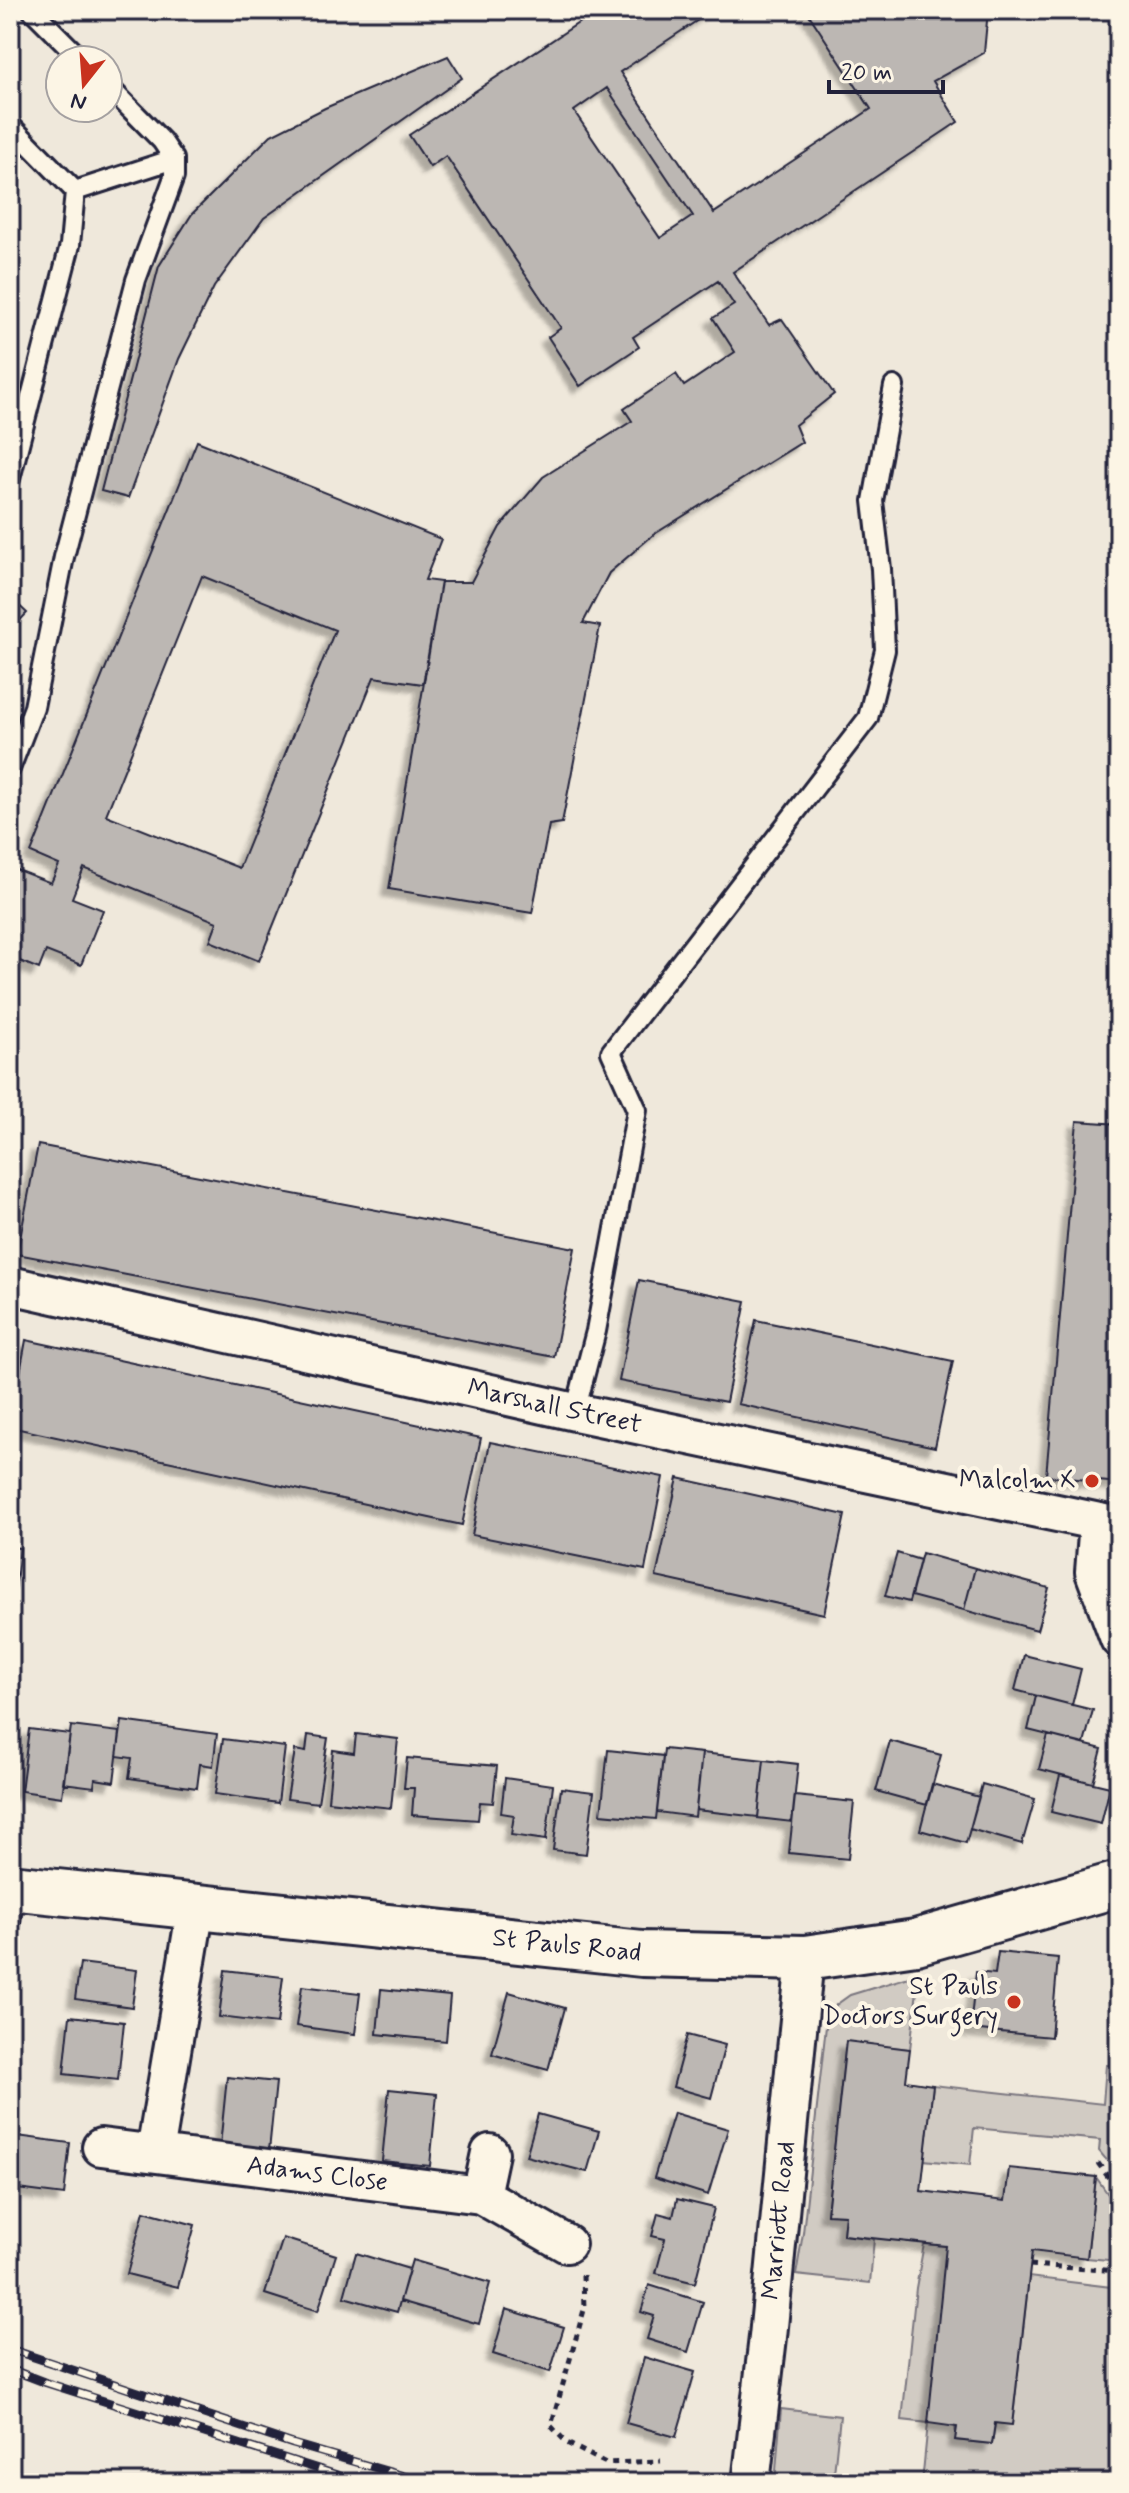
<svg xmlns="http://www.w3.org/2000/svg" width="1129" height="2493" viewBox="0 0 1129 2493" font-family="Mynerve,sans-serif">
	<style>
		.green { fill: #d1cbc3; stroke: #7a767f; stroke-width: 2 }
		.building { fill: #bcb7b3; stroke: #22223b; stroke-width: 2; fill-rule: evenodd; filter: url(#shadow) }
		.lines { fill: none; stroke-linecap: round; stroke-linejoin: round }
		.lane-casing { stroke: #22223b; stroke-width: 24 }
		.street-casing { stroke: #22223b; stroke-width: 42 }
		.secondary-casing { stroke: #22223b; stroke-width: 50 }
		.path { stroke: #22223b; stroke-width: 5; stroke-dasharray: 6 6; stroke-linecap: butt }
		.lane { stroke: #fcf5e5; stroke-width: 18 }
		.street { stroke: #fcf5e5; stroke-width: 36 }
		.secondary { stroke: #fcf5e5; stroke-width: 44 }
		.rail-casing { stroke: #22223b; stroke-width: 9 }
		.rail { stroke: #fcf5e5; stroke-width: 6; stroke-dasharray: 18; stroke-linecap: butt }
		.poi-dot { fill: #c8321e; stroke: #fcf5e5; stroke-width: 3 }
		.labels { text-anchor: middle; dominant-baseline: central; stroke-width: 8; stroke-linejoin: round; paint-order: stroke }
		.street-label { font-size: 26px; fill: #22223b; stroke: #fcf5e5 }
		.poi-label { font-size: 26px; fill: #22223b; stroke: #fcf5e5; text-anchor: end }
	</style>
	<defs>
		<filter id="shadow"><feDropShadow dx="-7" dy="7" stdDeviation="2" flood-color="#0004"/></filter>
	</defs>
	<rect width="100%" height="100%" fill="#efe8db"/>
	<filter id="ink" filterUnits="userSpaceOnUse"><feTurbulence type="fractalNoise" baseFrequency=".0125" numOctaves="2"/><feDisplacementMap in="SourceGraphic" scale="16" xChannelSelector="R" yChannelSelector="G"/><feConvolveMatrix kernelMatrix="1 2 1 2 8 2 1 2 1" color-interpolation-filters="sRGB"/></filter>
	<g filter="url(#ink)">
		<path class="green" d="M919 1974 910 2049 846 2042 827 2213 845 2215 843 2235 874 2239 870 2283 796 2275 803 2233 826 2026 836 2005 850 1995Z
			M1106 2065 1119 2066V2170L1114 2169 1099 2151 1100 2140 974 2128 970 2165 924 2160 933 2085 1103 2104Z
			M1096 2177 1119 2210V2261L1087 2258Z
			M924 2244 946 2246 956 2440 992 2444 995 2423 1012 2425 1029 2277 1119 2288V2349L1111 2483H922L928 2423 902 2420 916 2288Z
			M781 2409 840 2416 833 2483H775Z"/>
		<path class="building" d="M598 10H713L620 72 714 213 871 109 806 10H988L984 53 933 81 958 122 733 272 769 325 782 319 834 394 795 425 802 442 653 535 609 573 583 623 600 626 562 823 549 825 532 913 389 889 441 582H471L500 527 543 477 632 421 624 409 676 374 684 386 735 352 713 318 734 305 718 281 633 337 639 347 580 386 548 337 561 328 446 156 430 167 409 135ZM607 88 693 216 660 238 574 111Z
			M448 56 462 78 264 218 214 287 179 359 128 498 101 491 159 266 192 214 271 135 325 108Z
			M197 441 441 539 425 580 441 582 423 684 374 677 259 961 210 941 217 922 84 868 72 898 103 910 81 965 46 951 39 969 10 957V867L51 883 59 865 31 853ZM202 576 335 630 239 868 106 815Z
			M10 597 27 613 10 631Z
			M1077 1121 1119 1124V1483L1046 1476Z
			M38 1145 575 1248 554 1357 17 1254Z
			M639 1280 746 1301 726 1402 619 1381Z
			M756 1320 953 1361 935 1447 738 1404Z
			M26 1340 481 1438 462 1525 10 1427Z
			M490 1442 663 1477 645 1570 472 1535Z
			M678 1478 845 1515 824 1614 656 1577Z
			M10 1547 20 1548 13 1609 10 1608Z
			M897 1553 920 1560 909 1602 885 1596Z
			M922 1553 975 1568 964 1610 911 1596Z
			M975 1568 1049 1588 1037 1630 964 1610Z
			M1024 1655 1081 1669 1072 1705 1015 1690Z
			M1036 1696 1093 1710 1084 1744 1028 1730Z
			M122 1721 217 1734 213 1766 200 1764 197 1788 129 1778 132 1758 117 1756Z
			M71 1726 120 1732 114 1782 95 1779 94 1787 63 1783Z
			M29 1729 70 1734 62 1797 21 1791Z
			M356 1734 398 1739 391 1808 328 1801 333 1750 354 1753Z
			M308 1735 328 1738 318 1803 287 1799 295 1750 306 1752Z
			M1048 1735 1102 1749 1093 1783 1039 1769Z
			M223 1739 285 1747 278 1803 215 1794Z
			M890 1741 941 1755 927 1805 876 1791Z
			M664 1749 702 1753 695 1817 657 1812Z
			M608 1750 663 1756 656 1819 601 1814Z
			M702 1753 764 1760 758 1817 696 1810Z
			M407 1758 497 1766 493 1803 480 1802 478 1820 412 1815 414 1788H404Z
			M764 1760 798 1764 792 1822 758 1818Z
			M1060 1775 1110 1787 1101 1824 1051 1812Z
			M505 1778 553 1785 546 1840 511 1835 514 1815 501 1813Z
			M932 1784 979 1797 966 1843 920 1830Z
			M982 1784 1035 1799 1022 1844 970 1829Z
			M561 1788 594 1792 586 1854 553 1850Z
			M795 1796 854 1802 848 1859 789 1853Z
			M998 1952 1058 1958 1051 2037 970 2029 976 1972 995 1974Z
			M80 1963 137 1970 132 2007 75 1999Z
			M225 1970 283 1977 277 2024 219 2017Z
			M302 1986 360 1993 355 2034 296 2026Z
			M381 1989 450 1996 446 2041 377 2034Z
			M509 1992 565 2008 548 2070 492 2054Z
			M70 2016 124 2022 118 2080 64 2074Z
			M687 2035 725 2045 711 2098 673 2087Z
			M846 2041 910 2049 906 2081 933 2085 921 2191 1005 2201 1009 2168 1096 2177 1087 2258 1032 2251 1012 2425 995 2423 992 2444 955 2440 957 2427 928 2423 946 2246 843 2235 845 2215 827 2214Z
			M227 2077 276 2082 269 2151 220 2146Z
			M389 2089 437 2094 430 2166 382 2161Z
			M674 2113 728 2129 708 2195 654 2178Z
			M538 2114 599 2131 587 2172 526 2156Z
			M10 2135 70 2143 64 2195 10 2188Z
			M677 2199 714 2208 695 2283 656 2273 665 2239 652 2236 658 2213 673 2217Z
			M144 2211 195 2225 178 2287 127 2274Z
			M283 2238 336 2255 318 2311 265 2294Z
			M356 2253 409 2269 397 2312 344 2297Z
			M412 2260 490 2283 479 2324 400 2301Z
			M649 2285 703 2302 688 2352 647 2339 654 2316 641 2312Z
			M506 2309 564 2327 550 2372 493 2354Z
			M644 2357 695 2372 676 2437 626 2423Z"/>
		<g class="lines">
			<defs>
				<path id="lane" d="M32 10 82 60
					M10 125 75 191 174 159
					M10 479 70 245 75 191
					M10 769 34 707 64 557 136 280 174 177V159L162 141 108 86
					M575 1412 596 1331 637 1110 611 1052 868 718 885 650 881 569 873 501 894 386
					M10 1923 14 1888"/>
				<g id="street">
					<path id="s1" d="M10 1285 575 1412 1119 1526"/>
					<path d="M1098 1522 1094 1572 1119 1639"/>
					<path id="s2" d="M101 2147 481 2195 567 2244"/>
					<path d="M155 2153 196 1907"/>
					<path d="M481 2195 490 2153"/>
					<path id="s3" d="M751 2483 768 2337 805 1958"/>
				</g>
				<g id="secondary">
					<path id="s4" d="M10 1887 642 1954 805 1958 916 1942 1119 1884"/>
				</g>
			</defs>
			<use href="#lane" class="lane-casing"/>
			<use href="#street" class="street-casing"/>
			<use href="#secondary" class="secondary-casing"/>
			<path class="path" d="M1119 2011 1114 2059 1119 2060
				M1098 2163 1119 2192
				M1030 2265 1119 2271
				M583 2275 584 2310 551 2426 567 2443 606 2463 661 2461"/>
			<use href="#lane" class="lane"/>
			<use href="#street" class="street"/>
			<use href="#secondary" class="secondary"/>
			<defs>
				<path id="rail" d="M10 2349 293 2444 428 2483
					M10 2369 44 2382 362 2483"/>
			</defs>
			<use href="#rail" class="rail-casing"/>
			<use href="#rail" class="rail"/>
		</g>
	</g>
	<g class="poi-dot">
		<circle cx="1092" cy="1481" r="8"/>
		<circle cx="1014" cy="2002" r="8"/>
	</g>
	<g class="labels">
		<g class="street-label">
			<text stroke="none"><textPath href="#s1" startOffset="558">Marshall Street</textPath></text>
			<text stroke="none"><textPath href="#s4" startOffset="560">St Pauls Road</textPath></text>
			<text stroke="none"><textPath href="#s2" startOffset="218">Adams Close</textPath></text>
			<text stroke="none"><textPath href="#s3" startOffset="264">Marriott Road</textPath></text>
		</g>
		<g class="poi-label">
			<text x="1076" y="1481">Malcolm X</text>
			<text x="998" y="1987">St Pauls<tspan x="998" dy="30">Doctors Surgery</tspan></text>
		</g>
	</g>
	<rect width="1129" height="2493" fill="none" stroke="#fcf5e5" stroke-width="40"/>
	<rect x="20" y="20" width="1089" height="2453" fill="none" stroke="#22223b" stroke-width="3" filter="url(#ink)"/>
	<g transform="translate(84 84) rotate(197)"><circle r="38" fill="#fcf5e5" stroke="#a5a1a1" stroke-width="2"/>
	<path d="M0-6L14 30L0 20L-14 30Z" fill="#c8321e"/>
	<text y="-12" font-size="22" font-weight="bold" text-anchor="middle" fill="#22223b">N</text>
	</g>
	<path d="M829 80v12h114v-12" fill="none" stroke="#22223b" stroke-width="4"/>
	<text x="841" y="80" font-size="24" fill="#22223b" stroke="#fcf5e5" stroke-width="6" paint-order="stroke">20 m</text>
</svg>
